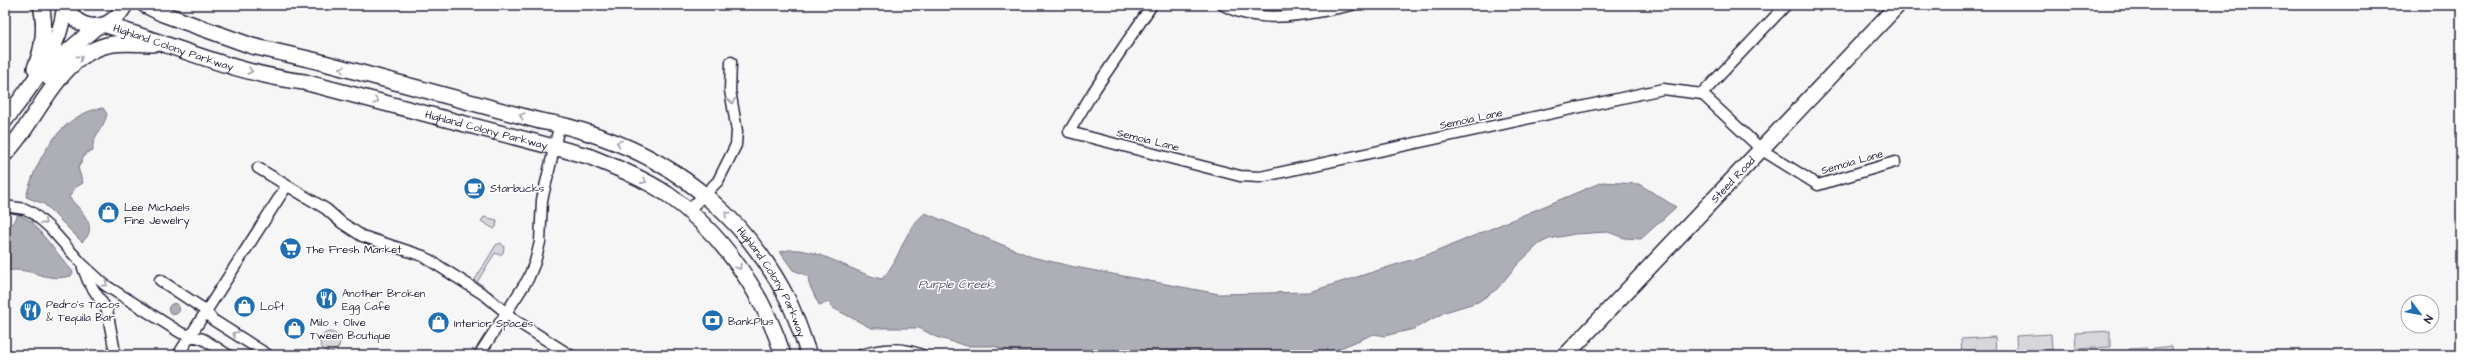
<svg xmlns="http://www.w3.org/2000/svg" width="2466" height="360" viewBox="0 0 2466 360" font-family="'Architects Daughter',sans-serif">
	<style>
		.green { fill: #d7d7db; stroke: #7c7c8b }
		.water { fill: #aeaeb7; stroke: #767685 }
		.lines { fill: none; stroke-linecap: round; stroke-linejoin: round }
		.street-casing { stroke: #22223b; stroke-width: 13 }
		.secondary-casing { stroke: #22223b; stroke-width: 18 }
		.street { stroke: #fff; stroke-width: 10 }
		.secondary { stroke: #fff; stroke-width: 15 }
		.oneway { stroke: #9c9ca7 }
		.labels { text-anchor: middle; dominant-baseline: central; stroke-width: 3; stroke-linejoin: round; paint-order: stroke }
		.street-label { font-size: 11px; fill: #22223b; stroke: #fff }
		.poi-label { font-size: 11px; fill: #22223b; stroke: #fff; text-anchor: start }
		.water-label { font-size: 12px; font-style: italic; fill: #5a5a6d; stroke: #fff }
	</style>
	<rect width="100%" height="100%" fill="#f6f6f7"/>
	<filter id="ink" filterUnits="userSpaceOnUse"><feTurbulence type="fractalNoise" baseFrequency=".025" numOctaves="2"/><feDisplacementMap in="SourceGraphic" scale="8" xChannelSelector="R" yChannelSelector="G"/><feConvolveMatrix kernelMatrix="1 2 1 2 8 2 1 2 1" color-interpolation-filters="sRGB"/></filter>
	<g filter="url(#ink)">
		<path class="green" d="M484 217 497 220 496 227 494 229 481 221Z
			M501 243 504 247 503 253 500 255 495 253 477 282 484 286 483 289 473 283 496 245Z
			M2110 331V347L2076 349 2075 333Z
			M320 342a10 10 0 1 1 20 0a10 10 0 1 1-20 0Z
			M2051 334 2052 350 2017 352 2016 336Z
			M1995 337 1996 353 1962 355 1961 339Z
			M2172 346 2173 355H2129V349L2147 348V351L2154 350V348Z"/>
		<path class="water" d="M103 108 107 114C104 129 91 136 93 151L86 153 78 168 83 183 76 187 69 197C79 209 101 227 82 242L44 204 26 197C36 159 61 113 103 108Z
			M1602 182 1639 184 1676 207 1641 239 1624 238 1608 232 1575 234 1549 239 1539 244 1517 265 1497 289 1478 302 1445 312 1414 329 1384 336 1374 334 1324 355H1021L993 346H967L936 337 919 328H871L831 307 830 302 819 305 809 284 808 276 793 270 780 252C810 241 851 273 882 279 901 259 903 230 925 213L1032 257 1075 267 1219 294 1309 292 1433 253Z
			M18 214 32 222 73 272 71 276C42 283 33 266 5 271V228L14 223Z
			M168.5 309a5.5 5.5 0 1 1 11 0a5.5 5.5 0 1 1-11 0Z"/>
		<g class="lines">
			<defs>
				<path id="street" d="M1152 5 1093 92 1069 132 1240 176 1260 177 1663 89 1702 94 1762 150 1818 185 1895 162
					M1223 5C1259 26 1313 14 1352 5
					M1702 94 1786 5
					M258 168 326 209 342 223 362 236 423 256 486 296 516 321 570 355
					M5 206 25 209 33 213 50 228 82 264 105 285 181 333 203 339 228 355
					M688 211 718 181 736 145 737 131 730 90 731 62
					M83 268 88 281 107 310 114 347
					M160 280 205 310 213 320 268 355
					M178 355 286 187
					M479 355 528 279 535 262 540 242 542 200 560 123
					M861 355C883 348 901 347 922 355"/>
				<g id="secondary">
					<path d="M65 5C79 34 110 33 125 5"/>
					<path id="s1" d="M145 5 163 14 252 46 317 61 540 121C562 124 581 130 601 137 682 165 748 222 787 298 796 316 802 336 809 355"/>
					<path id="s2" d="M106 25C174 45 233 73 304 82L588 156C615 167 643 178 667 194 721 232 763 292 783 355"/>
					<path d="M35 68C44 47 46 27 41 5"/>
					<path d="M49 78 65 54 97 26"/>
					<path d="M5 120C32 85 60 51 65 5"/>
					<path d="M5 154C39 119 59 52 113 44 126 42 140 44 153 44"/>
					<path id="s3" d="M1566 355 1898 5"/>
				</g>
			</defs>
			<use href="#street" class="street-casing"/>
			<use href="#secondary" class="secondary-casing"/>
			<use href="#street" class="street"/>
			<use href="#secondary" class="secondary"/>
		</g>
		<defs><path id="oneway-chevron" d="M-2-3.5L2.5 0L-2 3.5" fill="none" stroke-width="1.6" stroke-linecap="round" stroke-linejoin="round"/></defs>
		<g class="oneway">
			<use href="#oneway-chevron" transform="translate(80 58) rotate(-36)"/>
			<use href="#oneway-chevron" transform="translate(342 69) rotate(-163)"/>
			<use href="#oneway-chevron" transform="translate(250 71) rotate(14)"/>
			<use href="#oneway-chevron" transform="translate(376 101) rotate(15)"/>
			<use href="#oneway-chevron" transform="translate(732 101) rotate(81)"/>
			<use href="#oneway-chevron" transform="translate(522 116) rotate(-165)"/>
			<use href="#oneway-chevron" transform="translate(619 143) rotate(-160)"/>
			<use href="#oneway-chevron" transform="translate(644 181) rotate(29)"/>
			<use href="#oneway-chevron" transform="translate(727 214) rotate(-134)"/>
			<use href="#oneway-chevron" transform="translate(44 222) rotate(41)"/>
			<use href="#oneway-chevron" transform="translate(739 267) rotate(56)"/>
			<use href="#oneway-chevron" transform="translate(105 284) rotate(36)"/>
			<use href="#oneway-chevron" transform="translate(235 334) rotate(-148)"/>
		</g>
	</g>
	<defs>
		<symbol id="cafe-disc" viewBox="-11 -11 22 22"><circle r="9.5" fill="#1f6fb2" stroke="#fff"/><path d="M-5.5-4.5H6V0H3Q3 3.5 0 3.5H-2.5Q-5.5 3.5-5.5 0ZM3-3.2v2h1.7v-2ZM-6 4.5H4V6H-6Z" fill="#fff"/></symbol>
		<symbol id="shop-disc" viewBox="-11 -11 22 22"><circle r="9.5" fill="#1f6fb2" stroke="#fff"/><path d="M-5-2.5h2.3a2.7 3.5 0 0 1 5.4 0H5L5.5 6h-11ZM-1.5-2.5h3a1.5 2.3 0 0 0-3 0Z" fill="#fff"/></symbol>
		<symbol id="supermarket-disc" viewBox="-11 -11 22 22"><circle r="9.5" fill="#1f6fb2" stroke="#fff"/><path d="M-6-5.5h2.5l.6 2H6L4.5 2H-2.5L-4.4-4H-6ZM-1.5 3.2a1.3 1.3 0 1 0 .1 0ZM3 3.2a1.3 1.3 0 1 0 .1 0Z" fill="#fff"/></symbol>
		<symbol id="restaurant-disc" viewBox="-11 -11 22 22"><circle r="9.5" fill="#1f6fb2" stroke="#fff"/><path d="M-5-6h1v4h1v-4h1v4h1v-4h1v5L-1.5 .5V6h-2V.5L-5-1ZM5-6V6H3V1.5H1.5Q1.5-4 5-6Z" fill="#fff"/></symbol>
		<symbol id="bank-disc" viewBox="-11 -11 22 22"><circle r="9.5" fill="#1f6fb2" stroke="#fff"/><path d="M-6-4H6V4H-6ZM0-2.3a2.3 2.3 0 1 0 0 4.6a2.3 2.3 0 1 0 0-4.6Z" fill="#fff"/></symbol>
	</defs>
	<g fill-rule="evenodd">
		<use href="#cafe-disc" x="462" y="176" width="25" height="25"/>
		<use href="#shop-disc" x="96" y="200" width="25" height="25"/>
		<use href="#supermarket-disc" x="278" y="236" width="25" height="25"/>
		<use href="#restaurant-disc" x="314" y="286" width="25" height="25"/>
		<use href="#shop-disc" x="232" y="294" width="25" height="25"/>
		<use href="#restaurant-disc" x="18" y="298" width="25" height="25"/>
		<use href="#bank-disc" x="700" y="308" width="25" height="25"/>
		<use href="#shop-disc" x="426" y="310" width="25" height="25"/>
		<use href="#shop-disc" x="282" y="316" width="25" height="25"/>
	</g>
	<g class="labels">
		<g class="street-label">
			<text stroke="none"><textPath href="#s2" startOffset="71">Highland Colony Parkway</textPath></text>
			<text transform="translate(1471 119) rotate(-12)">Semoia Lane</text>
			<text stroke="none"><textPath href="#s2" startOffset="395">Highland Colony Parkway</textPath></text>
			<text transform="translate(1148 140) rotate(14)">Semoia Lane</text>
			<text transform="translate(1852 162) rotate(-16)">Semoia Lane</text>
			<text stroke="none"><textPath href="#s3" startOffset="242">Steed Road</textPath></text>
			<text stroke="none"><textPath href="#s1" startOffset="706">Highland Colony Parkway</textPath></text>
		</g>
		<g class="poi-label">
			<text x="490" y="188">Starbucks</text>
			<text x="124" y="207">Lee Michaels<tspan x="124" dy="13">Fine Jewelry</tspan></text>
			<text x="306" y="249">The Fresh Market</text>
			<text x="342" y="293">Another Broken<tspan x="342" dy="13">Egg Cafe</tspan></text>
			<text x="46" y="304">Pedro's Tacos<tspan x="46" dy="13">&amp; Tequila Bar</tspan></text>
			<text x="260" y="306">Loft</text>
			<text x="728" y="321">BankPlus</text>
			<text x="310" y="322">Milo + Olive<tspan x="310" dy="13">Tween Boutique</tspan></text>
			<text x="454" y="323">Interior Spaces</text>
		</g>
		<g class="water-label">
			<text x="956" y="284">Purple Creek</text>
		</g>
	</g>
	<rect width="2466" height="360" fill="none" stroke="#fff" stroke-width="20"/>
	<rect x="10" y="10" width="2446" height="340" fill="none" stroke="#22223b" stroke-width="1.5" filter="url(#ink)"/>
	<g transform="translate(2420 314) rotate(122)"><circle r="19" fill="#ffffff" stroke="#a7a7b1"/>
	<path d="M0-3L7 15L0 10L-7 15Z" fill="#1f6fb2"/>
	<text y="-6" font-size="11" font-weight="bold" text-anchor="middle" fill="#22223b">N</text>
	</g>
</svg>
